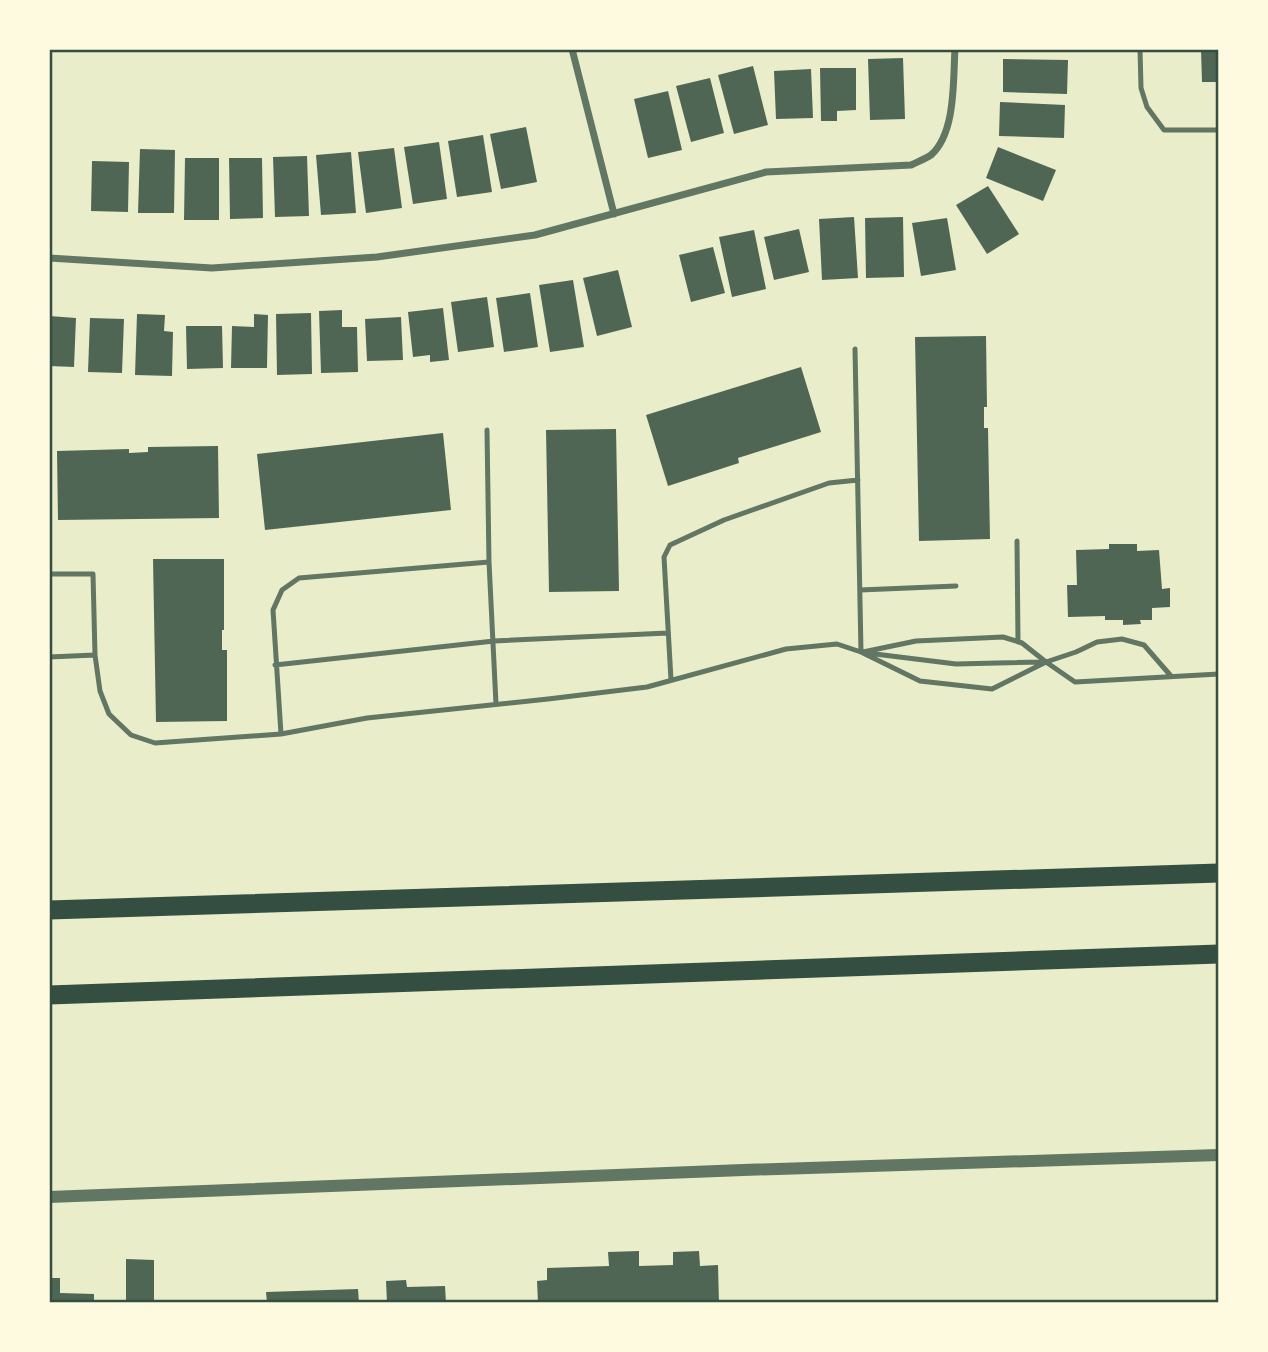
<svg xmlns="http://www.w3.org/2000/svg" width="1268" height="1352" viewBox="0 0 1268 1352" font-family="Georgia,serif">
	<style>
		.building { fill: #4f6655 }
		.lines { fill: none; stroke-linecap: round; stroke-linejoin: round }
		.service { stroke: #617663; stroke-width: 5 }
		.minor { stroke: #617663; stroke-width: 7 }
		.tertiary { stroke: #617663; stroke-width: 12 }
		.motorway { stroke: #344e41; stroke-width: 19 }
		.neatline { fill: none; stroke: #344e41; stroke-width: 2.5 }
	</style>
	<rect width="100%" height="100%" fill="#e9edc9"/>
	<path class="building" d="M1201 49H1219V82H1202Z
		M903 58 905 119 870 120 868 59Z
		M1003 59 1068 60 1067 94 1003 92Z
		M753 66 768 125 734 134 718 75Z
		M820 68H856V110L837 111V121H821Z
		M811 69 813 118 776 119 774 71Z
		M710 78 724 133 691 142 676 86Z
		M668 91 682 150 648 158 634 99Z
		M1000 102 1065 105 1064 138 999 136Z
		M526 127 537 182 501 189 490 134Z
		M483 135 492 192 457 197 448 141Z
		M439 142 447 199 413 204 404 147Z
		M998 147 1056 170 1043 201 986 178Z
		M394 148 402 208 366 213 358 152Z
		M140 149 175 150 174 213H138Z
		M351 152 356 213 321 215 316 155Z
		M307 156 309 216 275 217 273 157Z
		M185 158H219V220H184Z
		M229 158H262L263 218 230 219Z
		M92 161 129 162 128 212 91 211Z
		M988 186 1019 234 987 254 956 205Z
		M854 217 858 278 822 280 819 219Z
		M903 217 904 277 866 278 865 218Z
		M947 218 956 270 921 276 912 223Z
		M799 229 809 272 774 280 764 237Z
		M754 230 766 289 732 297 719 237Z
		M713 247 725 293 691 302 679 255Z
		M618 270 632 327 597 336 583 278Z
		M573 280 584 347 550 352 539 285Z
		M530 293 538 347 504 352 496 298Z
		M487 297 494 347 458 352 451 302Z
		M443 308 449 360 430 362V355L413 357 408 312Z
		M342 310V327H357L358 372 321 373 319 311Z
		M311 313 312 374 277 375 276 314Z
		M137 314 165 315 164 331 173 332 172 376 135 375Z
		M254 314 268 315 267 368H231L232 326 254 327Z
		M49 316 76 318 74 367 49 366Z
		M401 317 403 360 367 361 365 319Z
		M90 318 124 319 122 373 88 372Z
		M186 326H222L223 368 187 369Z
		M986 336 987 407H984V428H988L990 539 919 541 915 337Z
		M801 367 821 432 738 458 739 463 668 486 646 415Z
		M616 429 619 591 549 592 546 430Z
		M443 433 451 510 265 530 257 454Z
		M218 446 219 518 58 520 57 451 129 449V453L148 452V447Z
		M1109 544H1137V551L1159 550 1162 589 1170 588V607L1152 608V620H1140L1141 624 1123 625V620H1105V616L1068 617 1067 585H1077L1076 550 1109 549Z
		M153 559H224V630H222V650H227V721L156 722Z
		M639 1251V1266L673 1265V1252L699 1251 700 1266 718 1265 719 1303H538L537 1281 547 1280V1268L609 1266 608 1252Z
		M126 1259 154 1260V1303H126Z
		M49 1278H60V1293L94 1294V1303H49Z
		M406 1280 407 1287 445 1286 446 1303H387L386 1281Z
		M358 1289 359 1303H267L266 1292Z"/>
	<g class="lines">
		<path class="service" d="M1140 49 1141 88 1147 107 1164 130H1219
			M855 349 861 652
			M487 430 489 562 496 704
			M1017 541 1018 642
			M49 574H93L95 655 100 691 109 714 131 735 155 743 281 734 367 718 548 699 647 687 786 649 837 644 861 652 920 681 992 689 1046 662 1076 652 1097 642 1122 639 1144 645 1171 676
			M860 590 956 586
			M863 652 916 641 1003 637 1022 643 1046 662 1075 682 1219 674
			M867 653 956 664 1042 662
			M49 657 95 655
			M275 665 494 641 668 633
			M671 680 664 557 670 545 724 520 829 483 858 480
			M281 734 273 610 282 590 299 578 489 562"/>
		<path class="minor" d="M572 49 614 214
			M49 258 212 268 377 257 535 235 766 172 911 165C917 162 925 159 931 155 956 133 953 80 955 49"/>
		<path class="tertiary" d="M49 1197 743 1170 1219 1155"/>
		<path class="motorway" d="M49 910 1219 873
			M49 995 1219 954"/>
	</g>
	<rect width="1268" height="1352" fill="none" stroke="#fefae0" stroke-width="102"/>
	<rect x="51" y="51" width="1166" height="1250" class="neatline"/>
</svg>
